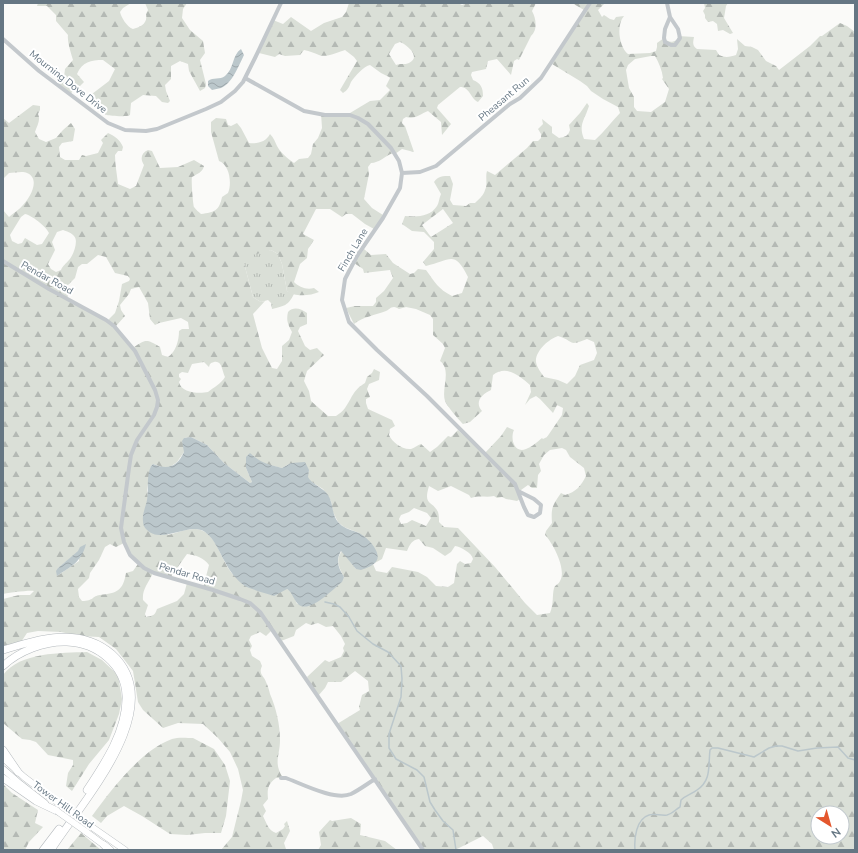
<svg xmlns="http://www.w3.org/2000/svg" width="858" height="853" viewBox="0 0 858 853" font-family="'Nunito Sans',sans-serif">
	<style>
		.forest { fill: url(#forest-firs); fill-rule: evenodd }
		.park { fill: url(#park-tufts) }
		.water { fill: url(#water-waves) }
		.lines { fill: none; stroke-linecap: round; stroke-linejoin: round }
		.stream { stroke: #bbc7cb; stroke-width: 1.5 }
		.trunk-casing { stroke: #b4b9bd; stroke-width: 7 }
		.motorway-casing { stroke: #b4b9bd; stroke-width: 8 }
		.minor { stroke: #c3c8cc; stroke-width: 4 }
		.trunk { stroke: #fff; stroke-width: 6 }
		.motorway { stroke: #fff; stroke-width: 7 }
		.trunk-bridge-casing { stroke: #b4b9bd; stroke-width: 7; stroke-linecap: butt }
		.trunk-bridge { stroke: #fff; stroke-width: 6 }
		.labels { text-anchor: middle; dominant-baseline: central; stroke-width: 4; stroke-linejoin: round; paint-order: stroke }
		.street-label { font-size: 10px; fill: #657683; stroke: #fff }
	</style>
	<defs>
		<pattern id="forest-firs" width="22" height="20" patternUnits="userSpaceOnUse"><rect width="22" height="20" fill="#dadfd7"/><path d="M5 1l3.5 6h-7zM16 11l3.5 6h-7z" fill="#b4b9b4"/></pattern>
		<pattern id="park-tufts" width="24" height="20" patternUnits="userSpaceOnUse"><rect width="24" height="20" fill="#dadfd7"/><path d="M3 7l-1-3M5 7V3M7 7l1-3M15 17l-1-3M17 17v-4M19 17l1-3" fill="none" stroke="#b4b9b4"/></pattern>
		<pattern id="water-waves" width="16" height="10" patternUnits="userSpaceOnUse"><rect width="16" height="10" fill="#bbc7cb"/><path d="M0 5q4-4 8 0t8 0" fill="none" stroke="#9ca6aa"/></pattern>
	</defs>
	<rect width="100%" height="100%" fill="#fafaf8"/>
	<path class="forest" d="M38 3H131L123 8 120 12C121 17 127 27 133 29 140 27 148 24 146 14L148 10 145 3H187L183 9 182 18 190 30 203 41 205 53 200 60 206 84 205 88 200 91 189 71 188 64 180 61 171 66V79L165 85 166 91 170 101 168 103 162 102 156 96 143 95 131 103 130 115C128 117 110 116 107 115 104 114 101 111 98 109L96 100 92 94 109 81 115 69 103 60C91 60 82 62 77 74L84 82 79 87 76 86 70 95 57 84 64 77 65 69 73 60C71 53 67 41 68 35L56 21V15L47 6H37Z
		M349 3H458L462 5 467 3H536L532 11C536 18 538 30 531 36L519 60 517 59 514 61 511 75 497 59 488 61 486 69 472 72 471 75 473 80C481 83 483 88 483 96L478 102C470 98 470 87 460 87L438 105 437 108 451 124 442 135 441 122 428 111C420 114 415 120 406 117L403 119 402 123 405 126 414 152 402 149 395 154 393 153C385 156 379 163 371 163L368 167 369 174 364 199 372 208 383 215 374 229 365 224 352 214H346L342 217 330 209H316L303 234 314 240 308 249 307 258 300 264 294 282C299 287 306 290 314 288L319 292C310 296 294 297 287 291L282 264 278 254 271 250 244 263 253 297 261 302 265 301 253 314 262 348 272 368 277 369 282 361V346L289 340 292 332C288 324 286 321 288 312 294 306 301 309 307 313V324L300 327 298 331 305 346 310 350 317 348 324 355 307 371 304 381 309 391 311 401 328 416H336C339 414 343 411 345 408 353 397 352 391 365 383L367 377 372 373 374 369 380 372 379 380 369 384 367 389 370 397 366 399V403L368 409 392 420 395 426 390 429 389 435C392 442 402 450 411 449 414 448 418 445 421 444L430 452 437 447 448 436 451 437 458 430 484 454 501 436 507 427 514 430C510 438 514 454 526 449 532 447 537 442 542 438L543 439 547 437 562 415 563 408 557 405 553 413 540 399 536 396 530 399 525 405 531 392 530 385C519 375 506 365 493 375L491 390C482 394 474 402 482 411L470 422 463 424C459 420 447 406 445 401 441 389 452 370 440 361L445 348 443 344 433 335V319L430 315 416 309 406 307 399 309C397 308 396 307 394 307 390 307 389 310 386 311 375 315 363 317 354 324L346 308 355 306H373L376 302V298L384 291 393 278 390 270 364 273 363 269 354 263 364 249 371 255 386 254 393 263 410 274 414 273 418 269 426 270C435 282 438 289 452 296L462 293 468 277C454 249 450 261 426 266L423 262 434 249V242L424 232 412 231 402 224 405 216C417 217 430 217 437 206 439 203 439 198 441 194L434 182C438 176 443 176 450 176L453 184 450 200 453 205 466 206 470 203H475C479 199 484 195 485 190 488 184 485 177 487 171L495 175 527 148 533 141H538L541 138V134L538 129 543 124 542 119 552 127V133L559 138C565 137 568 136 570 130L569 125 580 113 587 103 589 106C585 119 578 125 584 139L595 140C604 132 611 122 620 113L618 107 603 99 591 91 587 86 580 81 552 64 584 10 572 3H605L598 10 602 17 604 15 610 19 614 20 616 17 624 16C616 25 619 47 628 54L650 53 656 51 657 47V43L664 38C668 42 671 43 677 40L678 36 694 37C693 42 692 46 697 49L716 50 719 55C725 58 730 57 736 55L738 49 737 39 745 46 752 47 758 50 766 61 776 66 779 70 810 46 820 36H822L840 23 847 26 855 32V850H494L492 844 483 836 455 850H423L337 724 360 710 359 707 362 695 369 691 368 681 355 671 341 682H328L325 688 318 696 307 677 325 660 329 662 341 657 344 651 343 648 345 644 341 636 333 626 326 627 318 623 311 625 306 623 296 630 294 636 281 641 272 630 266 636 260 632 251 636 249 640 252 646 250 650 252 656 260 661 262 666C258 674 264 676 266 682 268 686 269 690 270 694 276 708 280 724 280 740 280 756 273 762 283 778H276C268 784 267 789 268 799L263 805 266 811 263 816C267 824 268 830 276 833L283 829 285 826 284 824 287 821 290 831 284 843 286 849 288 850H221L232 837 241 801 243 790 238 769 230 752 218 738 203 724 178 723 163 728 143 710 138 702 133 671 116 649 99 637 79 636 61 632 38 631 27 633 21 642 3 647V599L19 595H30L34 591C29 590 8 593 3 594V210L9 217C13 213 19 210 23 205 30 198 41 179 27 173 23 171 14 173 9 173L3 179V118L9 123 33 105 40 106V110L38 114C41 120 37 126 35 132L39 139 46 142 56 138 63 130 71 123 75 129 73 141 62 143 59 147 60 157 65 160H79L82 155 86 156 98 153 103 143 101 140 108 133C115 136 120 140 123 147L122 151H118L115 155C115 165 117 174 118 184L130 189 136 186 144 165C140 159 141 153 148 150L152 151 160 168 178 167 194 160 204 166C203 172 197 174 192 177 191 180 193 204 194 207 196 210 199 212 201 214 215 212 219 211 222 197L228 193C232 184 230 165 219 161L211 132V122L216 118 226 119 228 125 231 126 237 123 241 128 249 143C257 144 266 142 270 134 274 138 275 142 277 146 280 152 288 159 294 163L299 159 308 158 311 154 313 144 318 138 322 128 321 113H350L370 101 380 100 390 90 386 86 390 78 389 77 381 73 370 65C364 66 355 76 351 82 349 87 348 90 343 93L340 90 357 61 354 57 345 50C339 52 325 58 319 55 314 53 310 51 304 50L300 55 285 56 279 54 275 57 259 53 273 20 283 24 291 17 311 31 324 23 342 17 346 12ZM400 42C406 44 422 57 409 63 405 65 400 63 396 65L389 54 395 44ZM651 56H655C659 63 662 70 663 78L662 79 669 89 665 102 651 112 637 111 634 107V97L629 88 626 70 628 65 635 59ZM443 209 453 223 431 237 422 225ZM25 214C31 215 46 226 49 233L42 244 37 245 25 238 22 243 18 244 12 241 10 235 21 217ZM63 230C66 231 72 233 74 236 79 241 73 256 69 260 66 264 63 265 61 270L56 272 51 269 48 264 55 250 52 242 57 232ZM98 255 106 257 115 273 128 276 130 279 129 281 122 284 119 301 115 313 108 320 68 299 67 286 75 278 78 267 82 264H87ZM139 287 148 303 150 319 155 325 159 323 181 318 188 322 189 329H182L179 331C179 340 176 352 168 357L162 355 160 347C146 339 146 339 133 348L116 326 125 316 121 310 120 305 129 294 131 289ZM558 336C575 341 567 347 587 339L594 342 597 353 594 360 580 365 575 376 567 384 558 380 544 377C541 372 537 368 536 362 535 351 549 339 558 336ZM204 362 209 367C210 364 210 363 214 362 222 360 222 371 225 377 221 384 214 387 208 392 199 394 181 393 179 382L181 379 179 377V374L182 372 188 373 192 364ZM191 437 207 445 224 463 250 483 252 482 246 468 258 461 265 464 282 468 291 463 309 470 307 477 310 481 323 489 331 501 333 512 338 522 344 527 359 533 356 569 342 551C335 560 339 568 344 577L297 604 292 592 287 589C279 587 241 581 237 578 220 566 219 530 195 529 186 529 176 533 168 535L143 521 148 497 147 490 151 466 153 464 165 468 170 467 177 462 184 452V438ZM562 448 566 450 570 457 584 468 586 476C581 486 576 492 565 495L561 493C552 506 551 508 552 523L546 531 545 535C553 543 567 570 560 581 559 584 555 585 554 588 552 596 554 603 550 613L537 615 525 603 495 567 458 528 444 527 439 522C439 519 439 515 438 512 432 500 423 506 429 486L438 491 451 486 469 495 471 498C480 495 486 498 494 496L497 498 502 497 506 499 517 501 520 499 521 490 528 485 532 488H537L538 475 541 471 539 464 544 455 550 450ZM414 508 427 513 431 518 426 526 412 520 407 523 401 524 399 519 401 515 409 512ZM419 539 425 546 433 548 445 556 451 552 455 546C461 547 472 553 473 559L471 563 465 564 460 561 457 564 454 583 448 587 436 586 427 577 418 572 392 567 387 573 376 571 373 564 382 559 386 548 407 551C410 544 412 540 419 539ZM124 543 131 555 138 564 133 571 126 573C123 591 117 593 100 595 92 596 94 601 82 601L79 597 78 589 89 578 90 573 99 560 105 547 110 544 116 547ZM79 551V561L57 576 58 568ZM187 554C196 555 204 558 209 565L203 588 187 583 184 594 177 601 157 609C155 615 153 616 146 617L145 614 148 605 143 600C142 589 148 584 153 573L170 578ZM818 813H842V837H818Z
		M704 3H728L726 6 724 18 733 33 730 34 723 30 718 31 717 24 713 21 708 22 705 18V15L703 11 705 8Z
		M87 652 102 660 118 675 122 699 119 714 109 740 89 764 72 791 66 786 68 773 73 765V760L48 755 36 742 30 740 22 739 3 723V675C20 652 61 653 87 652Z
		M193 738 214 749 225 765 230 781 226 816 221 833H205L187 835 170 834 142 816 124 806 107 816 101 823 92 816C111 790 141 750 172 739 178 737 187 738 193 738Z
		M3 784 12 793 38 810 35 823 43 827 29 842 25 850H3Z
		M351 818 361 824 360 835 385 841 397 850H318L321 845 319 832 330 820 332 821Z
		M81 833 101 850H67Z"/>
	<path class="park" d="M271 250 278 254 282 264 287 291 294 294C288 306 284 306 272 309L271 303 268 300 261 302 253 297 244 263 249 256Z"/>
	<path class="water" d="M241 49 244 55C239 65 232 84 221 88 218 89 215 89 212 90L208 86V81C213 77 220 80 225 76 234 69 232 55 241 49Z
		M191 437 207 445 224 463 250 483 252 482 246 468V457L250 453C261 463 267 464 282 468L291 463 305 462 309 470 308 477C312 485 323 487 328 495 334 504 331 516 340 524 345 529 352 530 359 533 367 537 381 551 377 560 374 566 366 568 361 570L356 569 341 551C335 561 339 569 344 577L342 582C334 588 309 615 298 604 293 599 293 593 287 589L274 596C265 593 253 590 245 586 237 581 229 570 225 562 219 552 215 539 205 532 189 521 162 546 146 529 144 527 143 524 143 521 142 514 146 506 147 500 149 489 146 477 151 466L153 464C168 470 177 467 184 452L182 441 184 438Z
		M86 544C81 563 71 566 57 576L56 571 58 568 78 551 80 547Z"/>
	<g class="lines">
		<path class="stream" d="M325 602 334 604 340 607 349 617 357 631 373 644 388 652 401 666 402 679 401 697 389 734V748L396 759 417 770 424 777 430 802 435 810 443 821 453 830 456 850
			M635 850C634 839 636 819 649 815 654 813 661 816 667 815 672 814 676 809 680 807L681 800C686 795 692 794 697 790 712 780 708 765 710 750L712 748H718L754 757 769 748 776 746H782L798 751 817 748 838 747 848 758 855 760"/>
		<defs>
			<path id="trunk" d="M3 758 24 777 61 805
				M3 769 18 782 45 803
				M89 825 125 850
				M85 831 108 848"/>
			<path id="motorway" d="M3 650C39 639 80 626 112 654 171 707 80 804 51 850
				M3 666C19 651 45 641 67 642 97 643 125 665 126 696 127 730 105 763 87 790
				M3 750 18 772
				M3 778 36 801 57 811
				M104 845 110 850
				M43 850 59 829"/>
		</defs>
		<use href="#trunk" class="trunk-casing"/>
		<use href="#motorway" class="motorway-casing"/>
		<path class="minor" d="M667 3 670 17
			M670 17 678 29 680 38 675 45H671L665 42 664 38 665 29Z
			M3 39 39 71 108 123 125 130 146 131 157 129 206 109 221 102 235 91 243 82 255 58 281 3
			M245 78 304 111 325 115H350L358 118 368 124 391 148 399 161 402 173 400 188 383 218 357 256 345 279 342 300 349 322 377 350 427 396 515 484 524 507 528 515 534 517 540 513 541 505 534 499 518 491
			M402 173 420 172 436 166 510 104 520 98 541 78 590 3
			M3 261 49 289 106 320 114 326 135 351 155 390 158 400 157 407 154 415 137 440 131 455 129 468 121 528 124 542 130 555 144 568 154 573 213 590 240 599 250 603 260 612 423 850
			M281 778H286C302 784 335 801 351 794 359 790 367 784 375 779"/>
		<use href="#trunk" class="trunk"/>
		<use href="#motorway" class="motorway"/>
		<defs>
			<path id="trunk-bridge" d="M61 805 89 825
				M57 811 85 831"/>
		</defs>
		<use href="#trunk-bridge" class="trunk-bridge-casing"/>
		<use href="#trunk-bridge" class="trunk-bridge"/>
	</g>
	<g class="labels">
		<g class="street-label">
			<text transform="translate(68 82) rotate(38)">Mourning Dove Drive</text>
			<text transform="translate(504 99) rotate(-40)">Pheasant Run</text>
			<text transform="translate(353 250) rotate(-59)">Finch Lane</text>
			<text transform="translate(47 278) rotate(29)">Pendar Road</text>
			<text transform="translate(187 574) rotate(16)">Pendar Road</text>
			<text transform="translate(63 805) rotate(36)">Tower Hill Road</text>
		</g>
	</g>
	<rect width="858" height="853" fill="none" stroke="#657683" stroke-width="8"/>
	<g transform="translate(830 825) rotate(143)"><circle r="19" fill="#ffffff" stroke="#c1c8cd"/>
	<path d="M0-3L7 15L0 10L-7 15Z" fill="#e4572e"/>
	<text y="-6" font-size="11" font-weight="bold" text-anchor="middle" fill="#657683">N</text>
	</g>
</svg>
